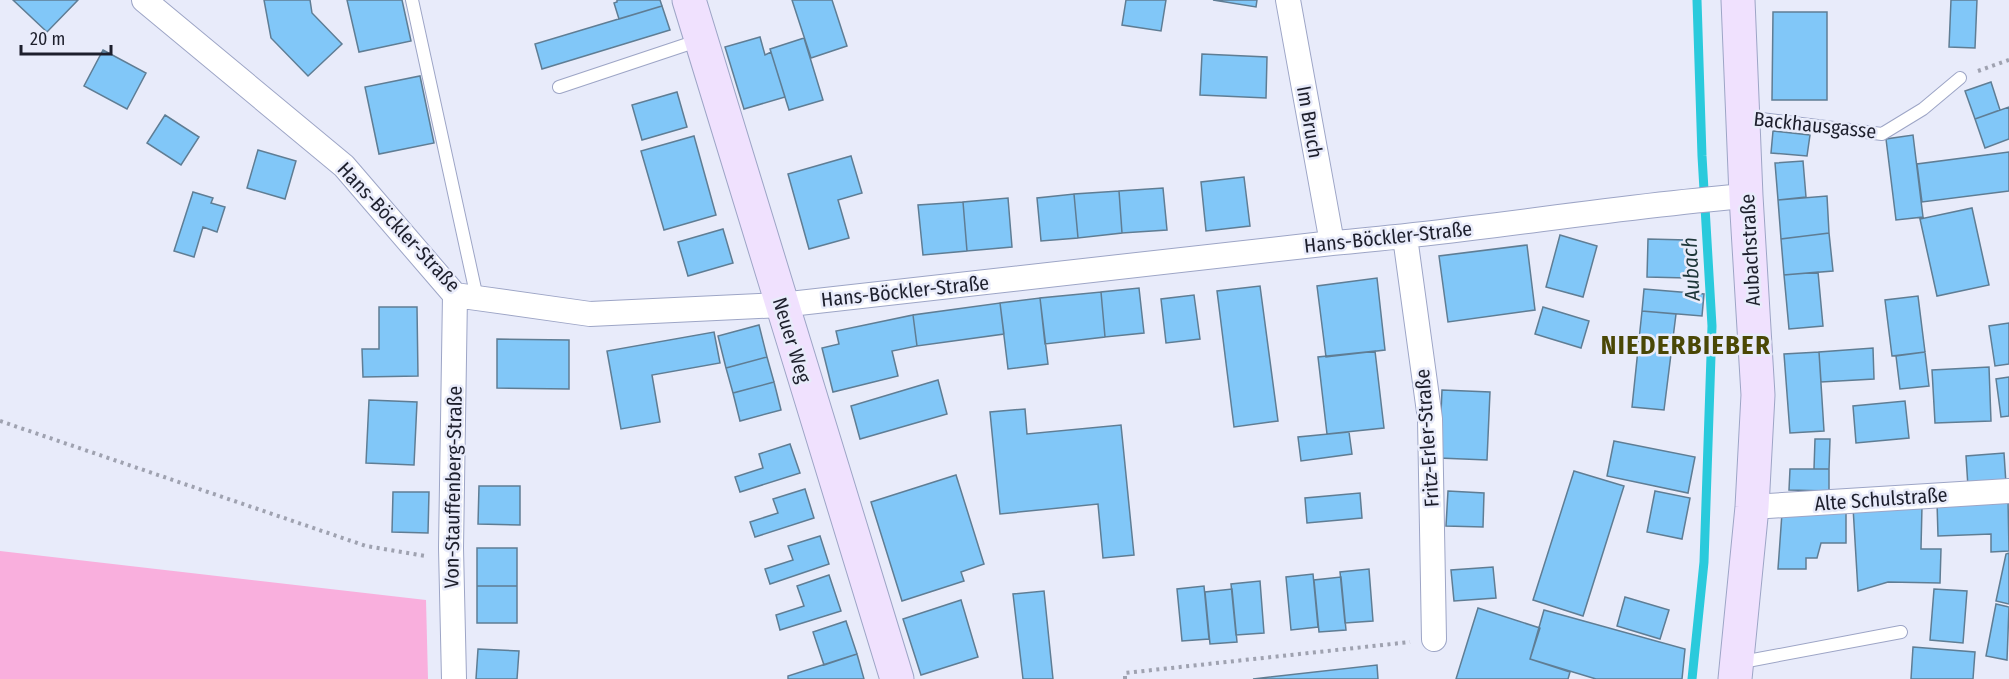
<svg xmlns="http://www.w3.org/2000/svg" width="2009" height="679" viewBox="0 0 2009 679" font-family="'Fira Sans Condensed',sans-serif">
	<style>
		.green { fill: #f9afdd }
		.lines { fill: none; stroke-linecap: round; stroke-linejoin: round }
		.stream { stroke: #2acadc; stroke-width: 9 }
		.building { fill: #81c7f8; stroke: #5f7d94; stroke-width: 1.5 }
		.lane-casing { stroke: #9da5c6; stroke-width: 14 }
		.street-casing { stroke: #9da5c6; stroke-width: 26 }
		.secondary-casing { stroke: #9da5c6; stroke-width: 35 }
		.path { stroke: #9fa2b0; stroke-width: 4; stroke-dasharray: 3 4.5; stroke-linecap: butt }
		.lane { stroke: #fff; stroke-width: 12 }
		.street { stroke: #fff; stroke-width: 24 }
		.secondary { stroke: #f0e1fe; stroke-width: 33 }
		.labels { text-anchor: middle; dominant-baseline: central; stroke-width: 5; stroke-linejoin: round; paint-order: stroke }
		.street-label { font-size: 20px; fill: #1d1f2c; stroke: #e8ebfa }
		.water-label { font-size: 21px; font-style: italic; fill: #1e3639; stroke: #e8ebfa }
		.district-label { font-size: 26px; font-weight: bold; letter-spacing: 1.5px; fill: #4a4705; stroke: #e8ebfa }
	</style>
	<rect width="100%" height="100%" fill="#e8ebfa"/>
	<path class="green" d="M0 551 426 600 428 679H0Z"/>
	<g class="lines">
		<path class="stream" d="M1692 679 1704 562 1712 326 1702 156 1697 0"/>
	</g>
	<path class="building" d="M13 0H78L47 32Z
		M264 0H310L312 13 342 44 308 76 271 38Z
		M347 0H402L411 41 359 52Z
		M617 0H660L662 6 619 19 614 3 617 2Z
		M792 0H832L847 46 811 58Z
		M1126 0H1166L1161 31 1122 25Z
		M1213 0H1257L1256 7Z
		M1951 0H1977L1975 48 1949 47Z
		M662 6 670 30 542 69 535 44Z
		M1773 12H1827V100H1772Z
		M760 37 765 55 771 52 785 97 744 109 725 47Z
		M804 38 823 100 789 110 770 49Z
		M103 50 146 73 127 109 84 86Z
		M1202 54 1267 57 1266 98 1200 95Z
		M420 76 434 143 379 154 365 87Z
		M1991 82 2000 110 1975 119 1965 91Z
		M677 92 687 127 642 140 632 105Z
		M2009 107V139L1985 148 1975 119Z
		M165 115 199 137 181 165 147 143Z
		M1773 131 1810 135 1807 156 1771 153Z
		M1913 135 1923 217 1896 220 1886 139Z
		M694 136 716 215 664 230 641 151Z
		M258 150 296 161 285 199 247 188Z
		M2009 152V191L1922 202 1917 164Z
		M851 156 862 193 838 200 849 238 809 249 788 174Z
		M1803 161 1806 197 1778 200 1775 163Z
		M1244 177 1250 226 1206 231 1201 182Z
		M1163 188 1167 230 1122 233 1119 191Z
		M1119 191 1122 233 1078 238 1074 194Z
		M193 192 213 198 211 203 225 207 217 232 203 227 194 257 174 251Z
		M1074 194 1078 238 1041 241 1037 198Z
		M1827 196 1829 233 1781 239 1778 200Z
		M1008 198 1012 247 967 251 963 202Z
		M963 202 967 251 923 255 918 205Z
		M1972 208 1989 285 1937 296 1920 219Z
		M723 229 733 263 688 276 678 242Z
		M1829 233 1833 271 1784 275 1781 239Z
		M1560 235 1597 246 1583 297 1546 287Z
		M1648 239 1687 240V278L1647 277Z
		M1527 245 1535 310 1448 322 1439 256Z
		M1818 272 1823 326 1789 329 1784 275Z
		M1377 278 1385 350 1326 357 1317 286Z
		M1260 286 1278 421 1234 427 1217 291Z
		M1139 288 1144 333 1105 337 1101 292Z
		M1644 289 1704 294 1702 316 1642 311Z
		M1101 292 1105 337 1045 344 1040 298Z
		M1194 295 1200 339 1166 343 1161 299Z
		M1918 296 1925 352 1892 356 1885 300Z
		M1040 298 1048 364 1008 369 1000 303Z
		M1000 303 1004 334 917 346 913 315Z
		M379 307H417L418 376 363 377 362 349H379Z
		M1543 307 1589 321 1581 348 1535 334Z
		M1642 311 1676 314 1664 410 1632 407Z
		M913 315 917 346 892 351 898 376 833 392 822 348 839 344 836 331Z
		M2009 323V364L1995 366 1989 326Z
		M759 325 767 357 726 368 718 336Z
		M714 332 720 363 652 375 660 422 621 429 607 351Z
		M497 339 569 340V389L497 388Z
		M1873 348 1874 379 1821 382 1819 352Z
		M1375 351 1384 428 1327 434 1318 357Z
		M1819 352 1824 431 1790 433 1784 354Z
		M1925 352 1929 386 1900 389 1896 356Z
		M767 357 774 382 733 393 726 368Z
		M1989 367 1991 421 1935 423 1932 370Z
		M2009 377V416L2001 417 1996 379Z
		M938 380 947 414 860 439 851 406Z
		M774 382 781 410 740 421 733 393Z
		M1442 390 1490 392 1487 460 1439 458Z
		M369 400 417 402 414 465 366 463Z
		M1905 401 1909 438 1856 443 1853 406Z
		M1025 409 1027 434 1121 425 1134 555 1103 558 1098 504 1000 514 990 412Z
		M1349 432 1352 454 1301 461 1298 437Z
		M1815 439H1830L1829 469H1814Z
		M1614 441 1695 457 1688 493 1607 476Z
		M790 444 800 473 740 492 735 477 763 468 759 454Z
		M2004 453 2006 484 1968 487 1966 456Z
		M1790 469H1829V491L1789 490Z
		M1574 471 1624 486 1583 616 1533 600Z
		M956 475 984 564 961 572 964 581 902 601 871 502Z
		M479 486H520V525L478 524Z
		M805 489 814 518 755 537 750 522 778 513 773 499Z
		M1448 491 1484 493 1483 527 1446 526Z
		M1655 491 1690 498 1682 539 1647 532Z
		M393 492H429L428 533 392 532Z
		M1360 493 1362 518 1307 523 1305 498Z
		M2008 499 2009 551 1991 552V534L1938 536 1937 502Z
		M1846 505V543H1821L1817 558H1806V569H1778L1782 513Z
		M1922 506 1921 549H1941L1940 583 1888 582 1858 591 1853 507Z
		M820 536 829 564 770 584 765 569 793 560 788 546Z
		M477 548H517V586H477Z
		M2009 553V604L1996 601 2006 554Z
		M1493 567 1496 598 1454 601 1451 570Z
		M1369 569 1373 621 1345 623 1340 572Z
		M1313 574 1318 627 1291 630 1286 577Z
		M829 575 841 611 780 630 776 615 804 606 797 586Z
		M1341 577 1346 630 1319 632 1314 580Z
		M1260 581 1264 633 1236 635 1231 584Z
		M477 586H517V623H477Z
		M1204 586 1209 639 1182 641 1177 589Z
		M1232 589 1237 642 1210 644 1205 592Z
		M1934 589 1967 591 1963 643 1930 640Z
		M1044 591 1053 679H1023L1013 594Z
		M1625 597 1669 610 1660 639 1617 626Z
		M961 600 978 657 921 675 903 619Z
		M1996 604 2009 607 2007 660 1986 656Z
		M1478 608 1540 628 1530 659 1570 672 1568 679H1456Z
		M1544 610 1685 649 1682 679H1596L1530 659Z
		M846 621 857 654 824 665 813 632Z
		M1913 647 1975 652 1973 679H1911Z
		M478 649 519 651 517 679H476Z
		M857 654 864 679H788V676Z
		M1377 665 1378 679H1253Z"/>
	<g class="lines">
		<defs>
			<path id="lane" d="M412 0 477 298
				M559 87 700 40
				M1745 117 1882 134 1923 109 1960 78
				M1737 663 1901 632"/>
			<path id="street" d="M144 0 344 166 455 295 590 314 781 305 1332 243C1471 232 1608 207 1746 196
				M1288 0 1332 243
				M1405 237 1430 419 1434 639
				M1752 507 2009 491
				M454 679 451 548 455 295"/>
			<path id="secondary" d="M689 0 897 679
				M1735 679 1752 507 1758 395 1746 196 1738 0"/>
		</defs>
		<use href="#lane" class="lane-casing"/>
		<use href="#street" class="street-casing"/>
		<use href="#secondary" class="secondary-casing"/>
		<path class="path" d="M1978 71 2009 60
			M0 421 366 546 425 556
			M1125 679V673L1410 642"/>
		<use href="#lane" class="lane"/>
		<use href="#street" class="street"/>
		<use href="#secondary" class="secondary"/>
	</g>
	<g class="labels">
		<g class="street-label">
			<text transform="translate(1310 122) rotate(80)">Im Bruch</text>
			<text transform="translate(1815 125) rotate(6)">Backhausgasse</text>
			<text transform="translate(399 227) rotate(47)">Hans-Böckler-Straße</text>
			<text transform="translate(1388 237) rotate(-6)">Hans-Böckler-Straße</text>
			<text transform="translate(1750 250) rotate(-93)">Aubachstraße</text>
			<text transform="translate(905 291) rotate(-6)">Hans-Böckler-Straße</text>
			<text transform="translate(792 340) rotate(73)">Neuer Weg</text>
			<text transform="translate(1427 438) rotate(-94)">Fritz-Erler-Straße</text>
			<text transform="translate(453 487) rotate(-89)">Von-Stauffenberg-Straße</text>
			<text transform="translate(1881 499) rotate(-4)">Alte Schulstraße</text>
		</g>
		<g class="water-label">
			<text transform="translate(1691 269) rotate(-93)">Aubach</text>
		</g>
		<g class="district-label">
			<text x="1686" y="345">NIEDERBIEBER</text>
		</g>
	</g>
	<path d="M21 45v9h90v-9" fill="none" stroke="#1d1f2c" stroke-width="3"/>
	<text x="30" y="45" font-size="18" fill="#1d1f2c" stroke="#e8ebfa" stroke-width="4.5" paint-order="stroke">20 m</text>
</svg>
